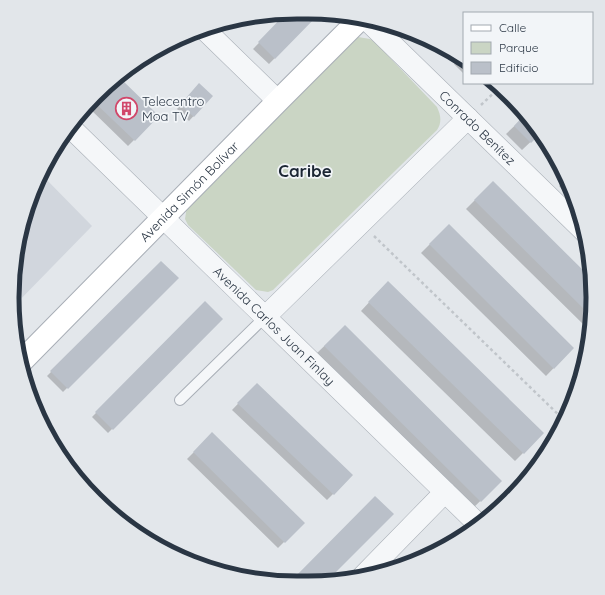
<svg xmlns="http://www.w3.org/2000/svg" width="605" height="595" viewBox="0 0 605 595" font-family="Quicksand,sans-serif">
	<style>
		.built { fill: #d1d6dd }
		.green { fill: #cad5c4 }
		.shadow { fill: #0003 }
		.building { fill: #bac0c9 }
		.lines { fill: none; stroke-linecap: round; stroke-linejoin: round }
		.lane-casing { stroke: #a8aeb6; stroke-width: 12 }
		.street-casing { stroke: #a8aeb6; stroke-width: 22 }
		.secondary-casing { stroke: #a8aeb6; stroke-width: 24 }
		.path { stroke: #c0c5ca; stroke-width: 2.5; stroke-dasharray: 3 3; stroke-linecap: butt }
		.lane { stroke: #f5f7f9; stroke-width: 10 }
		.street { stroke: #f5f7f9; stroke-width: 21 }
		.secondary { stroke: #fff; stroke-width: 22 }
		.labels { text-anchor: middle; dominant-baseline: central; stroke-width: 3.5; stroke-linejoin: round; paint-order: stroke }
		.poi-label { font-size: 13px; fill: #2a3644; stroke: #f2f5f8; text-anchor: start }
		.street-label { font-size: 13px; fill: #2a3644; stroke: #f2f5f8 }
		.district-label { font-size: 17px; font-weight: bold; fill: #1c2734; stroke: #f2f5f8 }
		.rim { fill: none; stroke: #2a3644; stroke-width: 5 }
	</style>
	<rect width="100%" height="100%" fill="#e3e7eb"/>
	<path class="built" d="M41 174 92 226 13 307 14 260 34 188Z"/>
	<path class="green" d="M358 37 370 39 375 42 437 107C441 116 442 122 437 130L273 290 268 292 256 290 188 225 185 219 187 206 353 39Z"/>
	<path class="shadow" d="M298 12 317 15 269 64 253 49 288 13Z
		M460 58 464 60V74L454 64Z
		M118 77 158 116 128 146 87 106 95 96Z
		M195 89 212 96 189 121 177 109Z
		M526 115 534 124 540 133 522 150 506 134Z
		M566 179 575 200 574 201 559 186Z
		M493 182 592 281 591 320 585 326 466 209Z
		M449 225 573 348 546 376 421 253Z
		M161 262 177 278 63 392 47 376Z
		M388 282 543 433 515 461 361 311Z
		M205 303 222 319 108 433 92 417Z
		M345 326 501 481 472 509 316 354Z
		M257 384 352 475 327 500 232 410Z
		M212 434 303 523 278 548 187 459Z
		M375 497 392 514 325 582 293 581Z"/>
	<path class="building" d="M298 12 318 15 275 59 258 42 286 13Z
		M119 77 159 116 135 141 92 100Z
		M199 83 213 96 194 117 180 105Z
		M525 114 534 124 540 134 531 143 514 126Z
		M493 181 592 279 591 316 474 200Z
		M449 224 574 348 554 369 429 244Z
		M161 261 179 278 68 389 50 371Z
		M388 281 544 433 524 454 368 302Z
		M205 301 223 319 113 430 95 412Z
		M345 325 502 481 481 502 324 346Z
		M257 383 353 475 334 495 237 403Z
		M212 432 305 523 285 543 193 452Z
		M375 496 394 514 326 582 291 581Z"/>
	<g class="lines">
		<defs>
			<path id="lane" d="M180 400 265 317"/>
			<g id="street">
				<path id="s1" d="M370 23 585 232"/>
				<path d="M204 29 278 101"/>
				<path id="s2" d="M70 127 479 525"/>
				<path d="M265 317 468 118"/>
				<path d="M363 576 445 492"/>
			</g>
			<g id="secondary">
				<path id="s3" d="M20 363 278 101 358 21"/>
			</g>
		</defs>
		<use href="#lane" class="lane-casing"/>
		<use href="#street" class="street-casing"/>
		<use href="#secondary" class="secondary-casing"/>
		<path class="path" d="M481 105 500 87
			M374 236 564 420
			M74 472 117 518"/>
		<use href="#lane" class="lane"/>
		<use href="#street" class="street"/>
		<use href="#secondary" class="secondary"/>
	</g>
	<defs>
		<symbol id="building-ring" viewBox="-11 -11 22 22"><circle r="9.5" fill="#f2f5f8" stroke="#d1476a" stroke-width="1.5"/><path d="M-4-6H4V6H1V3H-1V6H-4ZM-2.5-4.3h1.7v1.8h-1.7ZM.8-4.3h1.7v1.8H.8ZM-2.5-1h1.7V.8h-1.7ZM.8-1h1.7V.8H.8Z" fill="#d1476a"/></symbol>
	</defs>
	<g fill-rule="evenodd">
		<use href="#building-ring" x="114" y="96" width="25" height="25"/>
	</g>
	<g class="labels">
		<g class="poi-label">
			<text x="142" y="101">Telecentro<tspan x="142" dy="15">Moa TV</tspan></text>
		</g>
		<g class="street-label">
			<text stroke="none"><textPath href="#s1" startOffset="150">Conrado Benítez</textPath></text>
			<text stroke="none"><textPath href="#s3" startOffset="241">Avenida Simón Bolívar</textPath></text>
			<text stroke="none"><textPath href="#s2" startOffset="285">Avenida Carlos Juan Finlay</textPath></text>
		</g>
		<g class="district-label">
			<text x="305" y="170">Caribe</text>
		</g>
	</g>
	<path d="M0 0H605V595H0ZM297 19H308A278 278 0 0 1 586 297V298A278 278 0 0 1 308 576H297A278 278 0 0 1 19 298V297A278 278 0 0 1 297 19Z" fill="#e2e6ea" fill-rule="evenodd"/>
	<path class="rim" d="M297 19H308A278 278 0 0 1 586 297V298A278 278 0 0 1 308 576H297A278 278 0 0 1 19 298V297A278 278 0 0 1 297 19Z"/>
	<rect x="463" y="12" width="130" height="72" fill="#f2f5f8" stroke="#a2a9b0"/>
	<rect x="471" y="25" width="20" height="6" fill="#ffffff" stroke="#a2a9b0"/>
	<text x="499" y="32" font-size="12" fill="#2a3644">Calle</text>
	<rect x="471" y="42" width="20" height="12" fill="#cad5c4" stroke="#a2a9b0"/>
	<text x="499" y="52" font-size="12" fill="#2a3644">Parque</text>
	<rect x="471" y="62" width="20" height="12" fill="#bac0c9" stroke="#a2a9b0"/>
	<text x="499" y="72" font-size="12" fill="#2a3644">Edificio</text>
</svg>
